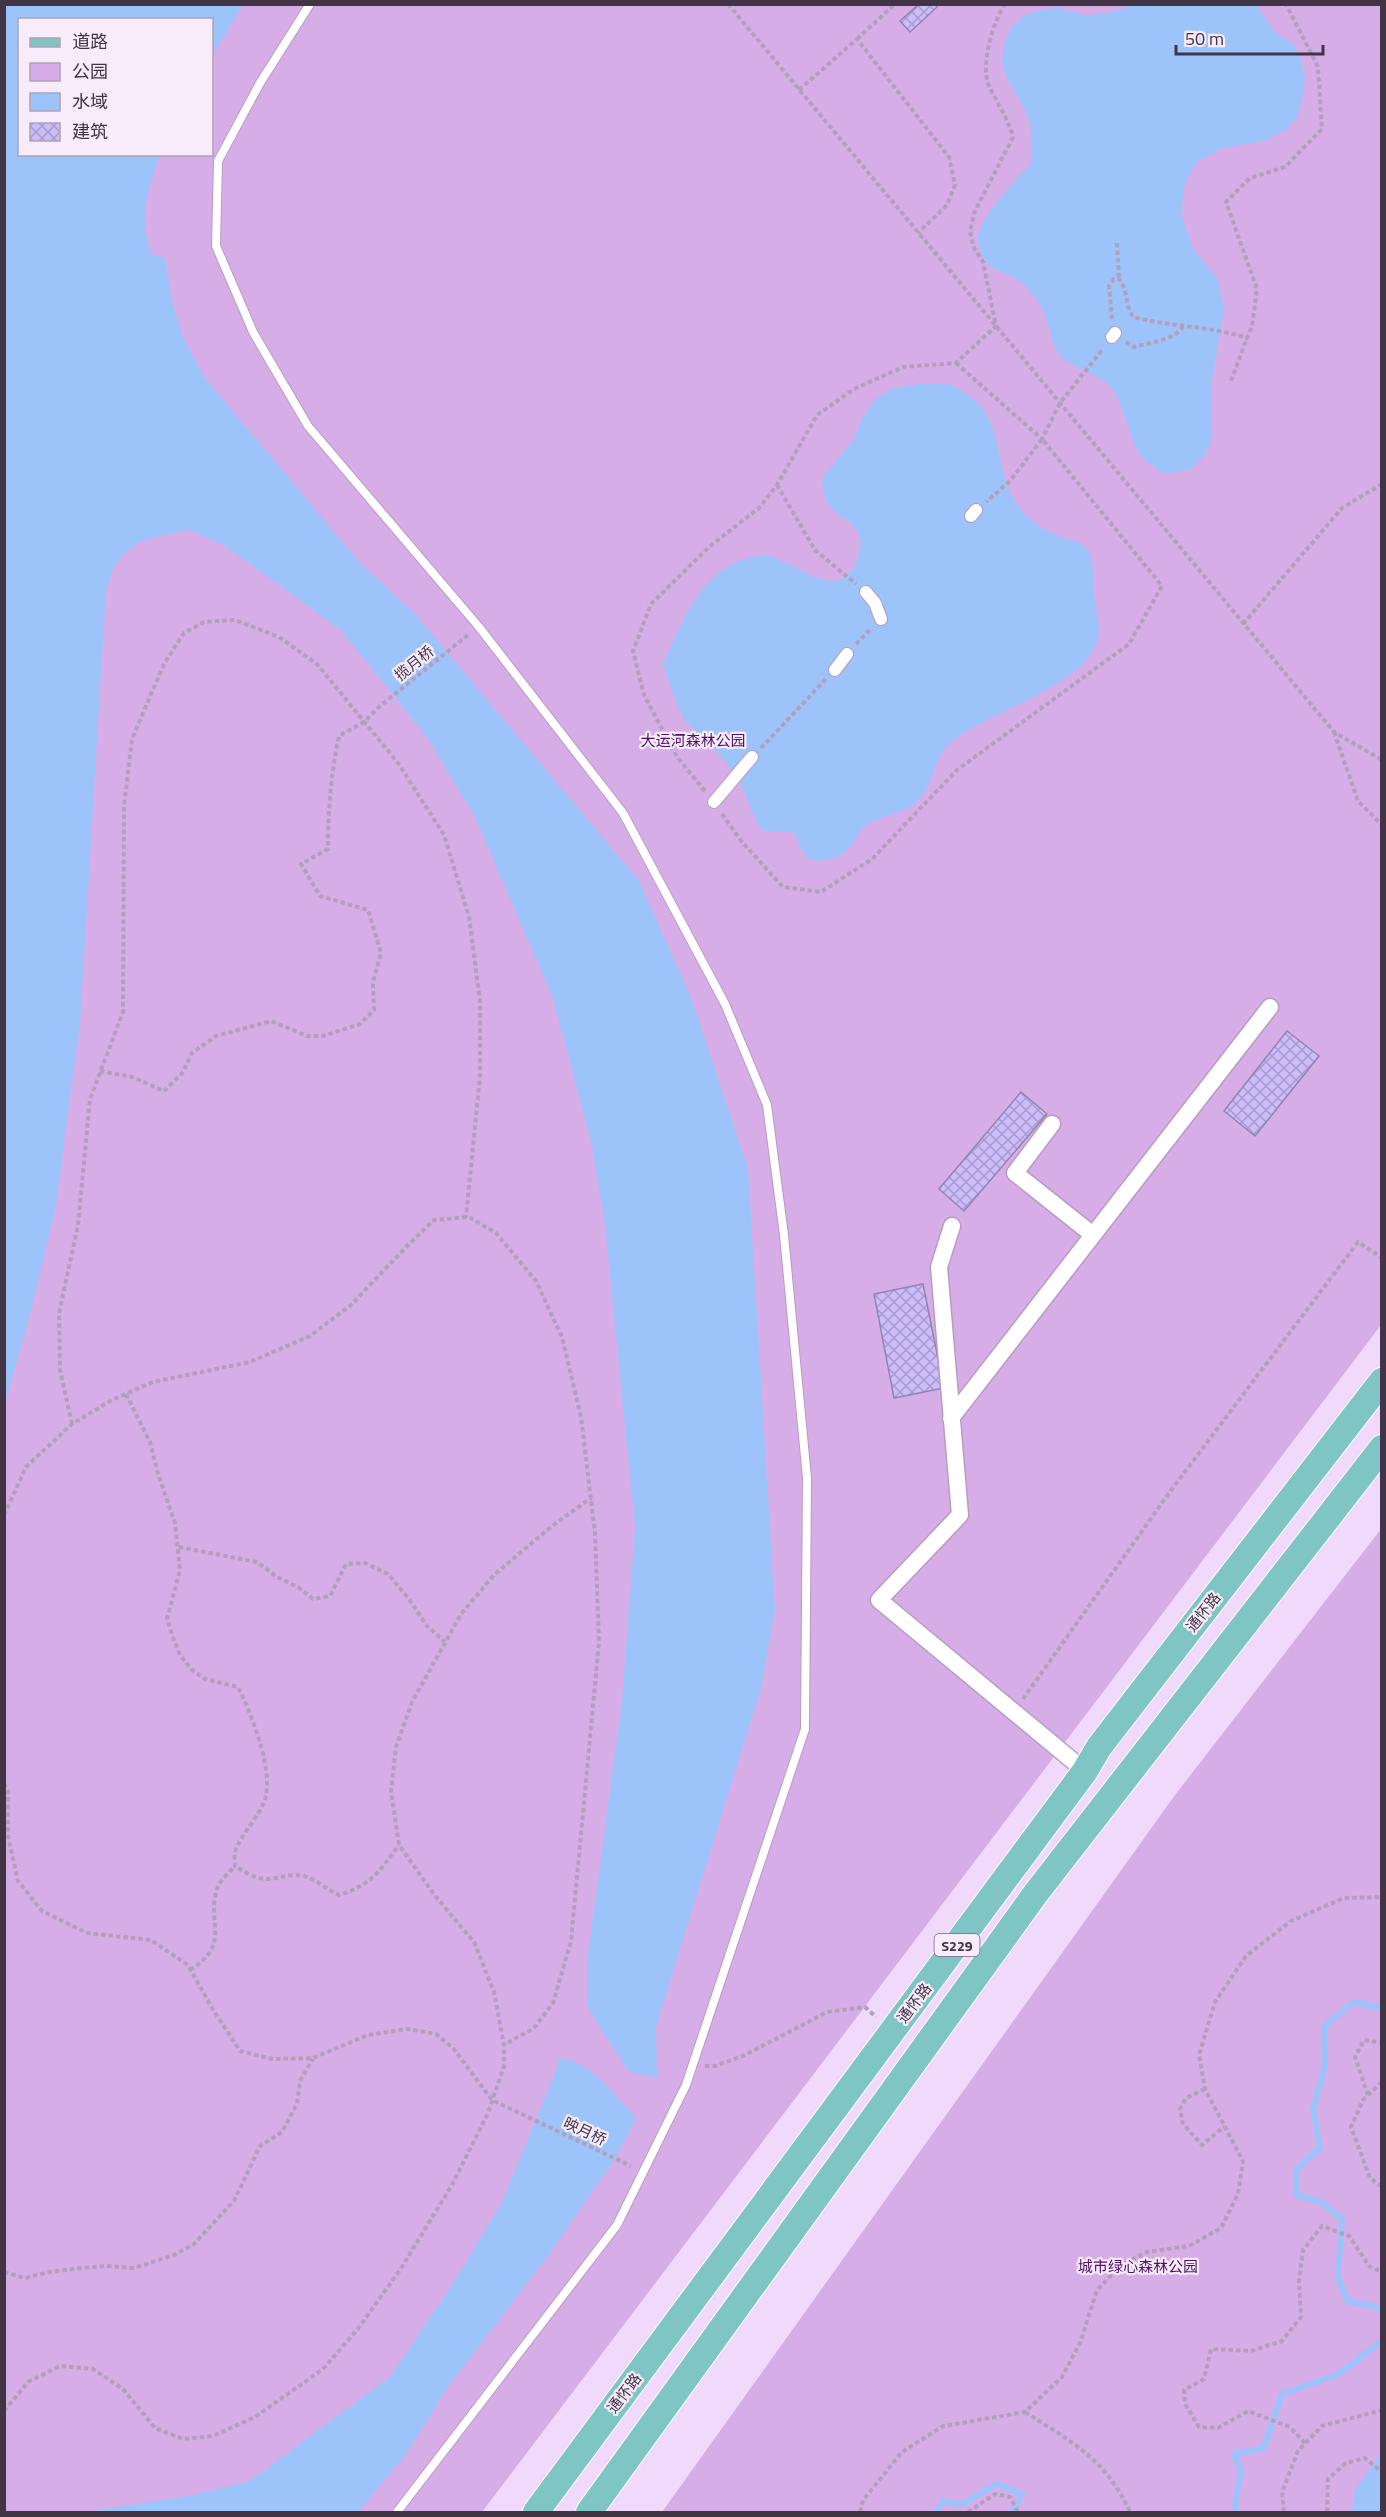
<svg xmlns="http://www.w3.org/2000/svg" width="1386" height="2517" viewBox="0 0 1386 2517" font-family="'Titillium Web','Noto Sans SC',sans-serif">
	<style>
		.green { fill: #d7ade8; fill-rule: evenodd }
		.water { fill: #9cc4fa }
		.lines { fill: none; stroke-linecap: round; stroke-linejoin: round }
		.stream { stroke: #9cc4fa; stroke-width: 6 }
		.building { fill: url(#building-cross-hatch); stroke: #9084b1; stroke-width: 1.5 }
		.service-casing { stroke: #b89bc4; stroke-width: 10 }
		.pedestrian-casing { stroke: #b89bc4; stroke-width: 14 }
		.minor-casing { stroke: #b89bc4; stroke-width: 19 }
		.primary-casing { stroke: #fff; stroke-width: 28 }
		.path { stroke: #b29fbb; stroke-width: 4; stroke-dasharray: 4.5 3; stroke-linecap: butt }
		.service { stroke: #fff; stroke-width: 8 }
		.pedestrian { stroke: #fff; stroke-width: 12 }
		.minor { stroke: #fff; stroke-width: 16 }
		.primary { stroke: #7fc5c6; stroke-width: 26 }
		.labels { text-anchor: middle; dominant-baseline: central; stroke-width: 4.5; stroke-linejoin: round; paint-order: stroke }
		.shield { fill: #f7ebfc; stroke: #776b7c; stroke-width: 1.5 }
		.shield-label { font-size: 14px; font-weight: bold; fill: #403445 }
		.street-label { font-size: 15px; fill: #403445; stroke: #f7ebfc }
		.park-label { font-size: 15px; fill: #501064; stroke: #f7ebfc }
	</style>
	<defs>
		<pattern id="building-cross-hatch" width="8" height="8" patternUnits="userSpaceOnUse" patternTransform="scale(1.5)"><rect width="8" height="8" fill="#ccbcfa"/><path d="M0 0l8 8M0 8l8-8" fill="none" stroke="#a79acc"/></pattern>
	</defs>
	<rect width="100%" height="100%" fill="#f1d9fb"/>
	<path class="green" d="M5 5H1381V1325L482 2512H5ZM20 20H212V154H20Z
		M1381 1529V2512H662L1175 1795Z"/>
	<path class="water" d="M5 4 243 5 212 56V20H20V154L160 155C147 193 138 215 152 255L165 258 172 301 183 337 204 377 361 564 415 614 639 881 691 997 748 1169 775 1610 761 1688 656 2027 657 2078 629 2072 587 2007V1961L622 1702 635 1527 605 1224 591 1141 553 998 475 817 427 737 341 630 222 544 189 530 155 537 138 543 124 554 113 568 106 592 80 1024 55 1211 27 1326 5 1403Z
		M1133 4 1256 5 1274 31 1294 45 1299 54 1305 75 1302 102 1297 117 1286 130 1264 141 1223 148 1197 162 1185 183 1181 214 1193 249 1218 279 1224 309 1212 381V439L1203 458 1189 470 1165 474C1130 454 1135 442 1122 408 1119 403 1118 396 1114 391 1103 374 1071 368 1061 357 1049 342 1050 319 1039 303 1035 296 1027 287 1021 282 1001 266 983 276 978 241 976 220 1018 177 1032 163 1031 150 1033 134 1029 121 1017 83 990 76 1009 32 1016 16 1040 8 1057 8 1067 8 1078 15 1088 15 1102 15 1122 11 1133 4Z
		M919 384C928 384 938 383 947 384 952 384 958 389 963 392 998 412 995 444 1005 478 1012 505 1032 526 1058 536 1069 540 1082 540 1089 552 1096 564 1092 580 1094 593 1095 606 1101 625 1098 638 1086 688 985 711 949 744 934 758 934 783 919 799 906 814 887 814 871 822 859 828 858 837 851 846 840 858 820 865 806 858L796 837 790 831H765L758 825 738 778 711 744 683 719 663 666C680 625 702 568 751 557 755 556 764 555 769 556 798 562 846 613 860 549 864 527 846 522 834 511 824 502 823 490 822 478L854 439 863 417 875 399 894 388Z
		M560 2057C593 2064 614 2095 636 2118L615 2159 550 2253 447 2388 406 2454 358 2512H86L194 2495 250 2481 391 2376 456 2279 502 2202 552 2081Z
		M1381 2454V2512H1352L1354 2491Z"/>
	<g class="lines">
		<path class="stream" d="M1382 2008 1354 2002 1324 2026 1325 2067 1313 2109 1320 2147 1296 2170V2195L1321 2202 1342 2219 1338 2277 1348 2302 1370 2305 1382 2311
			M936 2512 943 2501 961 2505 996 2484 1022 2494 1012 2512
			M1236 2512 1235 2505 1241 2471 1234 2454 1264 2448 1282 2394 1337 2375 1382 2341"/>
	</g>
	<path class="building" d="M919 4H935L937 7 910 32 900 21Z
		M1287 1031 1319 1056 1255 1136 1224 1111Z
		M1021 1092 1047 1114 964 1211 939 1189Z
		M923 1284 944 1388 894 1398 874 1294Z"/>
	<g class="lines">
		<defs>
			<path id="service" d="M310 4 260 83 218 161 216 246 253 332 308 426 479 627 623 813 725 1004 767 1105 784 1235 807 1478 805 1729 686 2085 617 2225 397 2512"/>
			<path id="pedestrian" d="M1112 337 1115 333
				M971 516 976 510
				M866 592 875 603 881 619
				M835 670 847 654
				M714 802 752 757"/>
			<path id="minor" d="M1052 1124 1015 1173 1093 1235
				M952 1226 939 1267 960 1515 879 1600 1085 1771
				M951 1418 1270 1007"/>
			<path id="primary" d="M536 2512 1085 1771 1099 1747 1382 1381
				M589 2512 1036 1893 1382 1448"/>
		</defs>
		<use href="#service" class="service-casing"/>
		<use href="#pedestrian" class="pedestrian-casing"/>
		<use href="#minor" class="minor-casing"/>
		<use href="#primary" class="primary-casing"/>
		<path class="path" d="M728 4 1334 732 1382 760
			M857 39 895 4
			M799 90 857 39 949 157 955 185 947 205 918 233
			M1117 243 1119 279
			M1112 319 1109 286 1114 279H1119C1128 290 1125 305 1133 317 1171 327 1211 326 1247 338L1252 326 1257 289 1226 202 1250 178 1285 167 1322 129 1318 67 1286 4
			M1126 342 1133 347C1149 343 1172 341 1183 327
			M956 363 1042 439 1060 403 1103 349
			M1231 381 1247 338
			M777 485 815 550 856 584
			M1243 624 1342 508 1382 484
			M856 644 872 628
			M1334 732 1358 801 1382 825
			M761 748 826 679
			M705 791 677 757 644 695 633 651 651 604 709 547 759 508 777 485 817 415 854 389 903 367 956 363 996 326 983 262 973 246 970 231 975 211 1013 137C1008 118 997 103 989 86 980 65 993 22 1005 4
			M722 814 742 842 783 887 821 892 872 859 957 770 1129 644 1162 586 1042 439 1010 481 986 502
			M100 1071 132 1077 164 1091 183 1072 192 1053 216 1036 271 1021 307 1036H323L360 1024 374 1010 373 982 381 953 368 910 320 896 301 864 328 849C328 810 331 774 339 736L365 721 380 706 468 635
			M126 1394 150 1442 158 1474 175 1523 180 1570 167 1619 172 1635 180 1655 191 1669 205 1679 238 1687C251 1713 274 1770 265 1799 260 1816 239 1837 235 1852 234 1856 235 1862 235 1866 245 1872 257 1880 269 1879 282 1878 294 1872 307 1877 316 1880 328 1890 339 1895 372 1885 379 1871 399 1845
			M72 1424 60 1370 59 1313 78 1225 90 1099 123 1012 124 806 132 739 164 664 184 633 204 622 235 620 279 637 317 664 398 763 444 835 469 917 480 1001V1076L466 1217
			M4 1515 26 1467 72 1424 112 1400 153 1382 250 1362 310 1336 351 1305 406 1247 434 1220 469 1217 496 1233 536 1281 562 1337 581 1417 595 1533 599 1642 571 1941 553 2003 534 2028 504 2045
			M179 1547 257 1562 277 1577 298 1587 313 1599 330 1596 346 1564 365 1563 388 1574 409 1599 427 1626 445 1642
			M1023 1699 1169 1493 1358 1242 1382 1258
			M4 1783 8 1792V1836L18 1881 42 1911 87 1933 151 1940 188 1965 212 2008 240 2051 273 2059 313 2058 368 2035 407 2029 436 2034 453 2048 492 2100 631 2166
			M190 1970C232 1943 206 1925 217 1889 219 1881 229 1873 235 1866
			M705 2066H715L745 2055 827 2012 865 2007 876 2017
			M1382 2082 1363 2100 1351 2127 1370 2178 1382 2187
			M1205 2089 1186 2098 1180 2109 1183 2124 1202 2145 1225 2126
			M1368 2095 1355 2057 1364 2040 1382 2043
			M4 2272 25 2278 49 2272 81 2268 107 2266 134 2268 174 2255 194 2244 234 2201 260 2146 282 2132 297 2104 300 2081 313 2059
			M4 2411 28 2382 60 2366 93 2369 123 2389 155 2428 183 2439 213 2436 255 2417 323 2369 357 2330 400 2270 452 2185 488 2113 504 2066V2045L494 1992 474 1942 436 1897 399 1845 391 1791 396 1747 412 1702 461 1614 494 1575 552 1526 591 1498
			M1025 2412C1073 2443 1105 2458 1130 2512
			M1305 2443 1290 2427 1248 2411 1218 2428 1199 2427 1185 2404 1184 2390 1204 2379 1211 2349 1251 2351 1282 2341 1301 2317 1299 2282 1303 2250 1322 2226 1349 2236 1370 2267 1382 2272
			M860 2512 863 2500 902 2452 943 2426 1025 2412 1062 2377 1080 2343 1097 2290 1121 2265 1147 2252 1189 2246 1221 2228 1238 2194 1243 2161 1205 2089 1199 2055 1215 2002 1246 1956 1291 1921 1344 1898 1382 1897
			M968 2512 995 2494 1010 2497 1018 2512
			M1284 2512 1282 2492 1298 2451 1322 2426 1382 2410
			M1327 2512 1328 2479 1346 2463 1365 2458 1382 2472"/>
		<use href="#service" class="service"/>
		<use href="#pedestrian" class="pedestrian"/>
		<use href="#minor" class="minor"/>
		<use href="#primary" class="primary"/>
	</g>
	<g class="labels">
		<rect class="shield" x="934.5" y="1934" width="45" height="22" rx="4.5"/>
		<g class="shield-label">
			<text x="957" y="1945">S229</text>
		</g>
		<g class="street-label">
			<text transform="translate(414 663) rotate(-39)">揽月桥</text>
			<text transform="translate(1203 1612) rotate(-52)">通怀路</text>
			<text transform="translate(914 2003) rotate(-53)">通怀路</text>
			<text transform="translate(585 2131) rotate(25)">映月桥</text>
			<text transform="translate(624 2393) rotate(-53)">通怀路</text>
		</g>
		<g class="park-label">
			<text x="693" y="740">大运河森林公园</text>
			<text x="1138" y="2266">城市绿心森林公园</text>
		</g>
	</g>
	<rect width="1386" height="2517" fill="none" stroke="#403445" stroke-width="12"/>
	<rect x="18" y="18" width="195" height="138" fill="#f7ebfc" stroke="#aea2b3" stroke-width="1.5"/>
	<rect x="30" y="38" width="30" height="9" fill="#7fc5c6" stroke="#aea2b3" stroke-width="1.5"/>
	<text x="72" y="48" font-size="18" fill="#403445">道路</text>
	<rect x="30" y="63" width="30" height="18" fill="#d7ade8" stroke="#aea2b3" stroke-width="1.5"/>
	<text x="72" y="78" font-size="18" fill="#403445">公园</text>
	<rect x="30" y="93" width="30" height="18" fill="#9cc4fa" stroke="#aea2b3" stroke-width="1.5"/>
	<text x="72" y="108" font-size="18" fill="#403445">水域</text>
	<rect x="30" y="123" width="30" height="18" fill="url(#building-cross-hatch)" stroke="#aea2b3" stroke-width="1.5"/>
	<text x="72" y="138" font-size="18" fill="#403445">建筑</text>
	<path d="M1176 45v9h147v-9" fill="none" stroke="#403445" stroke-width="3"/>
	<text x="1185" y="45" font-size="18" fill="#403445" stroke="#f7ebfc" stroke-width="4.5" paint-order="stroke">50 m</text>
</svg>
